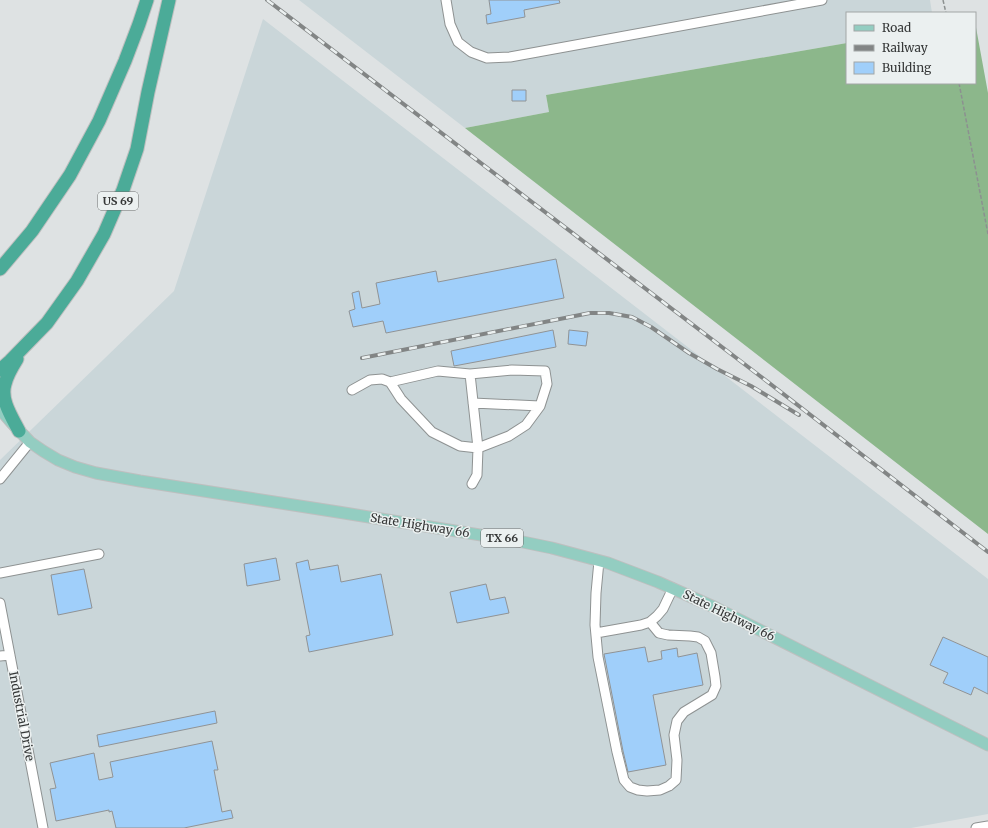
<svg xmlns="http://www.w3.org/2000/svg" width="988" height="828" viewBox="0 0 988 828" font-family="Merriweather,serif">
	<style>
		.built { fill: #cad6d9 }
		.forest { fill: #8cb78b }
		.building { fill: #a0cffa; stroke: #909395 }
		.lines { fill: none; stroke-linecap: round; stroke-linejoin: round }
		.minor-casing { stroke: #8e9292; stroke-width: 11 }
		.major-casing { stroke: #bebfbf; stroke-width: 13 }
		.highway-casing { stroke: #bebfbf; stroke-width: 15 }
		.path { stroke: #8c9090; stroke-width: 1.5; stroke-dasharray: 4 2; stroke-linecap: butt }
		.minor { stroke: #fff; stroke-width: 9 }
		.major { stroke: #93cdc1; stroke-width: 11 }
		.highway { stroke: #4bab98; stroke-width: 13 }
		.rail-casing { stroke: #828585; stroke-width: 4 }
		.rail { stroke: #ebf0f0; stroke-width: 2.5; stroke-dasharray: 8; stroke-linecap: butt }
		.labels { text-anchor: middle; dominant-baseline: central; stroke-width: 3; stroke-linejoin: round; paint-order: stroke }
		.shield { fill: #ebf0f0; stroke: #6c6e6e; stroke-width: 1 }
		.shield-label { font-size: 11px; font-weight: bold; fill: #353737 }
		.street-label { font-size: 12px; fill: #353737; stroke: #ebf0f0 }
	</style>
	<rect width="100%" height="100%" fill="#dee2e3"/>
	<path class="built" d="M299 0H930L932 13H847V43L546 95 549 112 465 128Z
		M263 19 988 579V814L911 828H0V460L174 291Z"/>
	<path class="forest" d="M975 22 988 93V534L465 128 549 112 546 95 847 43V83H975Z"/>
	<path class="building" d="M489 0H559L560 3 524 10 525 17 487 24 486 15 491 14Z
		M512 90H526V101H512Z
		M556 259 564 298 386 333 383 321 353 327 349 311 355 309 352 293 359 291 362 308 380 304 376 283 436 271 438 282Z
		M553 330 556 347 454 366 451 351Z
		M569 330 588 332 586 346 568 344Z
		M276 558 280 580 247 586 244 564Z
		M308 560 310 570 338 565 341 582 381 574 393 635 309 652 306 636 310 635 296 563Z
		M84 569 92 608 58 615 51 575Z
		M486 584 490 600 505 597 509 613 457 623 450 592Z
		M943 637 988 657V694L974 687 971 695 943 683 948 673 930 665Z
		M645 647 648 662 662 659 661 651 677 648 678 657 697 653 703 685 653 695 666 765 628 772 623 751 604 654Z
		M215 711 217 723 99 747 97 735Z
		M212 741 218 770H214L222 812 231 810 233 818 184 828H116L112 811 109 812V810L56 821 50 789 56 788 50 763 94 753 99 780 113 777 110 762Z"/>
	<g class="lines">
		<defs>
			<path id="minor" d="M446 0 450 24 458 42 471 52 487 58 510 57 822 0
				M390 382 438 371 470 374
				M352 390 370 380 382 379 390 382 401 399 432 432 460 446 478 448 509 436 526 425 540 406 547 384 545 371 512 370 470 374 478 448 477 475 472 484
				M473 403 540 406
				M0 479 30 442
				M599 561 596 593 595 625 598 657 617 752 624 780 630 787 638 790 647 791 660 790 669 786 676 780 677 760 674 735 677 721 684 712 712 695 716 686 715 677 711 653 705 641 698 637 690 636 668 635 659 633 650 622
				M0 573 99 554
				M0 603 43 828
				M596 633 641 625 650 622 657 616 663 609 673 588
				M0 656 10 655
				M976 828 988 826"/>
			<path id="major" d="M0 409 12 423 30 442 43 451 58 460 75 467 96 473 140 481 338 512 518 541 552 548 608 563 658 582 714 607 988 745"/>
			<path id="highway" d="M0 269 32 231 70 175 99 121 125 61 139 24 147 0
				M17 359C12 367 7 375 5 384 0 400 12 417 19 431
				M0 370 10 361 47 323 77 281 104 234 123 190 137 149 148 92 169 0"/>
		</defs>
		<use href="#minor" class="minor-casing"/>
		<use href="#major" class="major-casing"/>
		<use href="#highway" class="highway-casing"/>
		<path class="path" d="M943 0 946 13
			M959 83 988 234"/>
		<use href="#minor" class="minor"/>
		<use href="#major" class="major"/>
		<use href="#highway" class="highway"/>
		<defs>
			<path id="rail" d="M267 0 760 376 988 552
				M362 358 590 313H609L632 317 651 327 689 353 717 369 751 386 799 415"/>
		</defs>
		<use href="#rail" class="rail-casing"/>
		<use href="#rail" class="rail"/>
	</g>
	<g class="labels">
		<g class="shield">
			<rect x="98" y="192" width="40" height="18" rx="3"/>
			<rect x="481" y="529" width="42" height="18" rx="3"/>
		</g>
		<g class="shield-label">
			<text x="118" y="201">US 69</text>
			<text x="502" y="538">TX 66</text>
		</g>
		<g class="street-label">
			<text transform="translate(420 525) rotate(9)">State Highway 66</text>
			<text transform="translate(729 615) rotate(26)">State Highway 66</text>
			<text transform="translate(22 716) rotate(79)">Industrial Drive</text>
		</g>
	</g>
	<rect x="846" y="12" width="130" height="72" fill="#ebf0f0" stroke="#a2a6a6"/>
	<rect x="854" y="25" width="20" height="6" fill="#93cdc1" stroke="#a2a6a6"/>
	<text x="882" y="32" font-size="12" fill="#353737">Road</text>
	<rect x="854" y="45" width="20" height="6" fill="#828585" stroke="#a2a6a6"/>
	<text x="882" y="52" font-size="12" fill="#353737">Railway</text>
	<rect x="854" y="62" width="20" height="12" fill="#a0cffa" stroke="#a2a6a6"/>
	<text x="882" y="72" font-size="12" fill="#353737">Building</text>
</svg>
